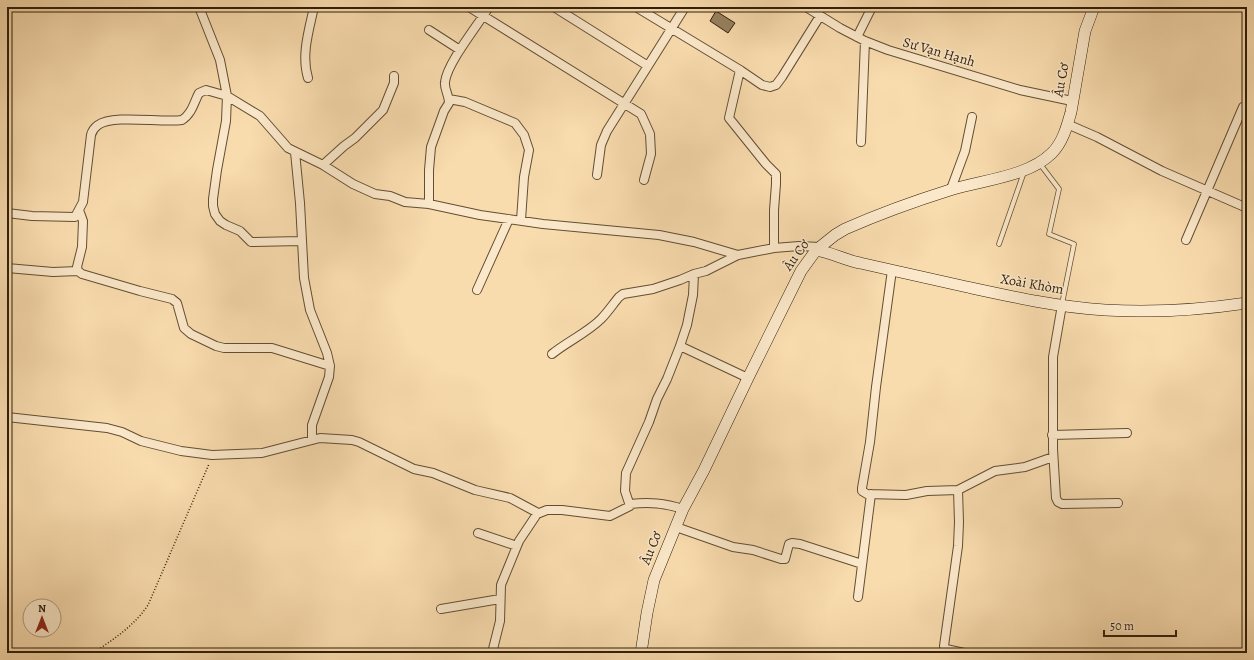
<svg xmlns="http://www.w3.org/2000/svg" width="1254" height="660" viewBox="0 0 1254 660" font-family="Alegreya,serif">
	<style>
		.building { fill: #98815f; stroke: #2f1f0a }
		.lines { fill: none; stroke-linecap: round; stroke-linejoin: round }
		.lane-casing { stroke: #624e33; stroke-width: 5.5 }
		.street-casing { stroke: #624e33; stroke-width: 10 }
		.secondary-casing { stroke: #2f1f0a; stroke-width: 12 }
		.path { stroke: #2f1f0a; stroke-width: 1.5; stroke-dasharray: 1 2; stroke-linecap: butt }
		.lane { stroke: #fbe8ca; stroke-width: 4 }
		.street { stroke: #fbe8ca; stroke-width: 8 }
		.secondary { stroke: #fbe8ca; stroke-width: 11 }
		.labels { text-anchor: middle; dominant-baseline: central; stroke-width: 3; stroke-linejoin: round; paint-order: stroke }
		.street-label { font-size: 14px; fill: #2f1f0a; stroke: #fbe8ca }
	</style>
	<rect width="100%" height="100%" fill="#f9dcae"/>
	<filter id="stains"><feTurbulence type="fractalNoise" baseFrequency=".005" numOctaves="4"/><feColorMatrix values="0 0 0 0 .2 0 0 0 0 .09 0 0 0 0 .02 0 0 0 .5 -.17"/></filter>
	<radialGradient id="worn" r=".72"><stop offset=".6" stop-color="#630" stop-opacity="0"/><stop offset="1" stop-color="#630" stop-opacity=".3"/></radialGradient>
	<path class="building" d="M716 11 735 23 728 33 710 21Z"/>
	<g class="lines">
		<defs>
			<path id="lane" d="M1040 164 1059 189 1049 234 1074 244 1062 304
				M999 244 1024 172"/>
			<path id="street" d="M199 7 220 60 227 96 226 121 217 170 213 199V206L215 214 220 221 226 225 240 231 251 242 301 241
				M469 7 641 114 650 134 651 154 644 180
				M554 7 648 66
				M636 7 740 70 762 85 770 87 776 85 782 77 820 16
				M806 7 840 28 865 41 888 50 1020 90 1072 101
				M429 30 460 50
				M857 37 872 7
				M740 70 729 118 766 164 776 174V184L774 210V248
				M308 78C301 55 309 30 314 7
				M449 99 465 102 515 123 524 135 529 150 524 177 521 220
				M1067 124 1097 137 1162 171 1247 208
				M861 142 865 41
				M295 152 300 203 304 278 310 310 327 353 330 366 329 377 312 425V440
				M323 165 344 146 355 138 383 110 394 83V76
				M597 175 601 145 607 131 685 7
				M951 189 965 151 972 117
				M429 204V170L431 147 444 111 449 103C449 95 444 89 445 82 447 63 478 25 489 7
				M79 210 83 221 82 247 77 267 78 271 82 274 140 291 172 299 177 303 184 328 191 334 216 346 224 348H272L330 366
				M7 213 32 216 75 217 83 202 91 135C92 131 94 128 98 125 114 114 161 123 182 120 192 114 194 102 199 93L206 90 227 96 260 116 288 148 323 165 353 184 375 194 390 196 405 202 429 204 480 215 543 224 659 235 694 242 738 255
				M1186 240 1243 107
				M7 268 53 272 78 271
				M892 270 876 387 870 442 862 488V491L867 494 906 495 927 491 958 490 995 471 1025 467 1053 457
				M477 290 509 219
				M1062 305 1053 357V449L1056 498 1058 502 1062 504 1118 503
				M680 346 748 378
				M552 354C568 341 587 333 601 319 608 312 613 304 619 297L623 294 653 289 680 280 694 274 706 271 738 255 774 248 799 246 820 247
				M7 417 107 428 122 432 141 441 181 451 212 455 262 453 320 438 352 440 359 442 414 469 433 473 475 490 510 498 538 513
				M1052 435 1127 433
				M958 490 959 522 958 546 944 646 946 649 964 653
				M630 504C650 502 664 503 683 509
				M676 527 733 547 753 550 781 559H785L789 544 792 543 800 544 862 564
				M478 533 517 546
				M858 597 871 494
				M441 609 500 599
				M492 653 500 621 501 585 519 541 537 514 547 510H562L610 516 630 506 625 491 626 473 649 422 657 399 667 379 680 346 687 325 693 295 694 274"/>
			<path id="secondary" d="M817 250C832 253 845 260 860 263 896 271 932 279 967 287 1013 297 1058 307 1105 310 1153 313 1199 310 1247 303
				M641 653 647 613 654 580 683 509 704 470 748 378 801 271 814 253 820 247 835 235 845 229C879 214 915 201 950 190 982 180 1028 177 1052 153 1063 142 1067 126 1071 112L1085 31 1094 7"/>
		</defs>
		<use href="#lane" class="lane-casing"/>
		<use href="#street" class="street-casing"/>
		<use href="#secondary" class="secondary-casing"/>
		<path class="path" d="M93 653C113 640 135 625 148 605L209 464"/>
		<use href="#lane" class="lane"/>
		<use href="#street" class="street"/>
		<use href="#secondary" class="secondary"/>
	</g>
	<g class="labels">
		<g class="street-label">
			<text transform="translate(939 52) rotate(16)">Sư Vạn Hạnh</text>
			<text transform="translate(1061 80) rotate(-79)">Âu Cơ</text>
			<text transform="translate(796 255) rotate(-54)">Âu Cơ</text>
			<text transform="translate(1032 284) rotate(10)">Xoài Khòm</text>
			<text transform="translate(651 548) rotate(-68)">Âu Cơ</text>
		</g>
	</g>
	<rect width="1254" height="660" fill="none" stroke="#f9dcae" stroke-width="24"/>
	<rect x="8" y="8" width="1238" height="644" fill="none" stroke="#2f1f0a" stroke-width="2"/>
	<rect x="12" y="12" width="1230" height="636" fill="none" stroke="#2f1f0a"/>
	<g transform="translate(42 618)"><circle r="19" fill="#fbe8ca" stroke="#a9987d"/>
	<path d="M0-3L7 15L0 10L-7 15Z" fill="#8f2418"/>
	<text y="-6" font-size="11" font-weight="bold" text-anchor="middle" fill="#2f1f0a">N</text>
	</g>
	<path d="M1104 630v6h72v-6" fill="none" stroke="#2f1f0a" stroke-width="2"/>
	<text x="1110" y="630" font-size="12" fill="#2f1f0a" stroke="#fbe8ca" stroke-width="3" paint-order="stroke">50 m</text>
	<rect width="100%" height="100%" filter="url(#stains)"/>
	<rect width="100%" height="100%" fill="url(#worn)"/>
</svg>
